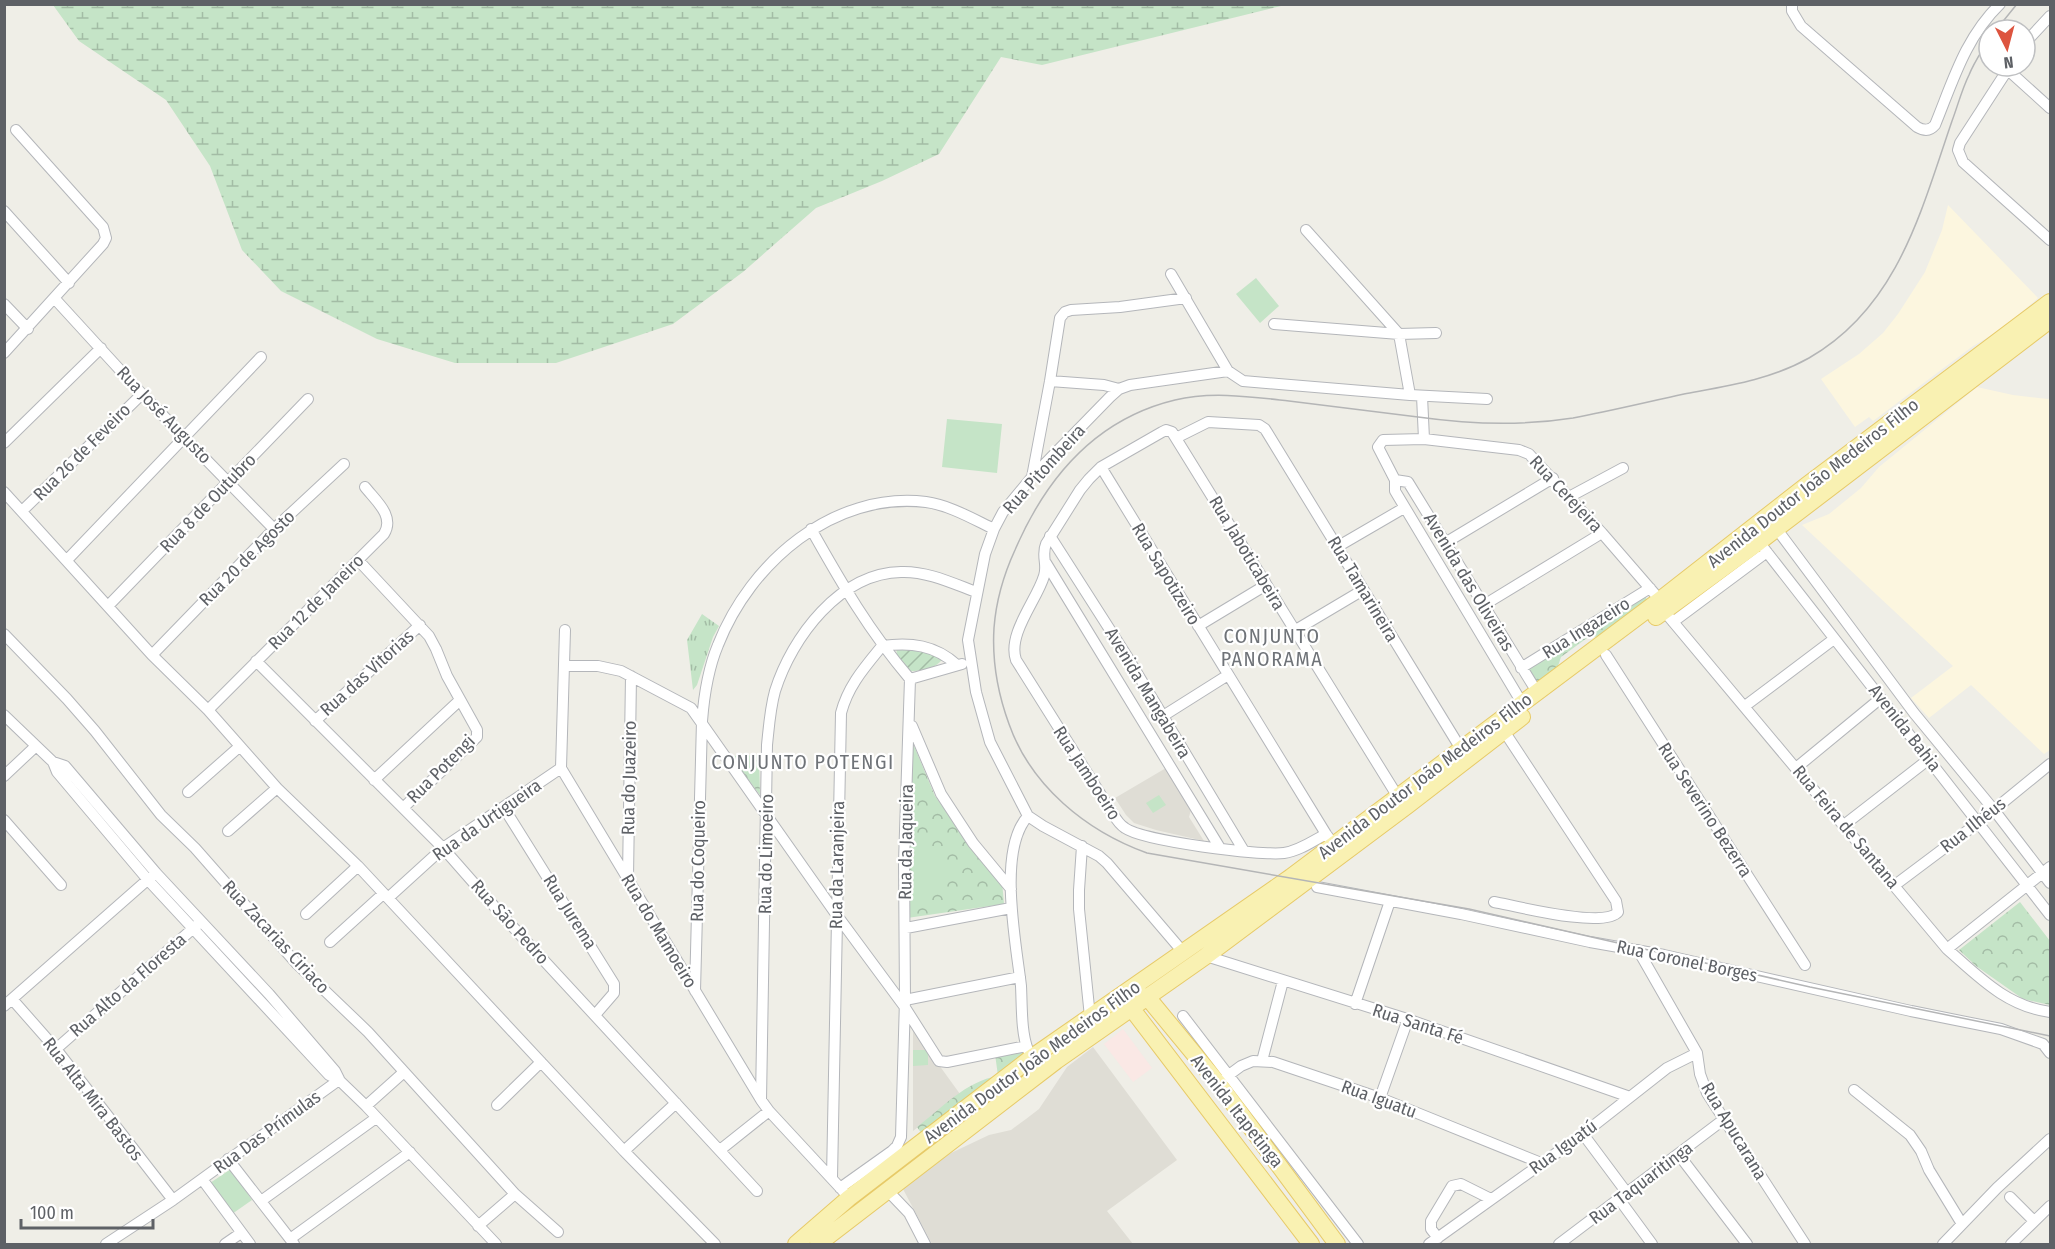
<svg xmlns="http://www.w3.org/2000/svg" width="2055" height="1249" viewBox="0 0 2055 1249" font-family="'Fira Sans Condensed',sans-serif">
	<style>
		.commercial { fill: #fcf6df }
		.education { fill: #dfddd5 }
		.medical { fill: #fae8e5 }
		.grass { fill: url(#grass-tufts) }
		.forest { fill: url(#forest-crowns) }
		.wetland { fill: url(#wetland-marsh) }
		.garden { fill: url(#garden-furrows) }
		.pitch { fill: #c5e4c7 }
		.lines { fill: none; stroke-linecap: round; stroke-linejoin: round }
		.minor-casing { stroke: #b4b6ba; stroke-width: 12 }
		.primary-casing { stroke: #e7ca68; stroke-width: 18 }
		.minor { stroke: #fff; stroke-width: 10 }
		.primary { stroke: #f9f1b2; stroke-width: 16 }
		.tram { stroke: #b4b5b6; stroke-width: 1.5 }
		.labels { text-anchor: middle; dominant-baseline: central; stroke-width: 4.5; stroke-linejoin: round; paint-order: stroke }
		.street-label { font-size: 18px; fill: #5e6166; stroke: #fff }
		.neighbourhood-label { font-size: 20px; letter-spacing: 1.5px; fill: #6f7378; stroke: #fff }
	</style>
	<defs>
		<pattern id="grass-tufts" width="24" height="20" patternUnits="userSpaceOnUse" patternTransform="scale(1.5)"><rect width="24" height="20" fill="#c5e4c7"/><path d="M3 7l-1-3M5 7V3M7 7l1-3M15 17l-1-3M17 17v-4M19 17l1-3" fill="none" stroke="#a3bca5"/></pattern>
		<pattern id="forest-crowns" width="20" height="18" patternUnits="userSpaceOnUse" patternTransform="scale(1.5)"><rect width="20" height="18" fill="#c5e4c7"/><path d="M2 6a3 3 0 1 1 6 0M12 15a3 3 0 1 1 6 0" fill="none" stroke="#a3bca5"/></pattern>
		<pattern id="wetland-marsh" width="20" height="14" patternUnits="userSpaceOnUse" patternTransform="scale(1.5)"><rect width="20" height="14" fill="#c5e4c7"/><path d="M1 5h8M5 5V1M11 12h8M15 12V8" fill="none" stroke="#a3bca5"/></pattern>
		<pattern id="garden-furrows" width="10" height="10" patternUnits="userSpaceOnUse" patternTransform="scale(1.5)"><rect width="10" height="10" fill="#c5e4c7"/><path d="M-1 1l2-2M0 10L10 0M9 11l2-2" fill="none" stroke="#a3bca5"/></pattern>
	</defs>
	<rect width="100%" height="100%" fill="#efeee7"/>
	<path class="commercial" d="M1948 205 2038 298 2002 329 1973 346 1873 421 1869 417 1855 427 1821 379 1859 354 1883 333 1898 314 1925 272 1942 230Z
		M1977 387 2013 395 2048 399 2050 398V750L2044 754 1971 685 1929 718 1911 698 1953 666 1802 525 1829 514 1861 488 1879 467Z"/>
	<path class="education" d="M1166 768 1191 810 1189 817 1204 841 1156 830 1134 823 1126 815 1115 798Z
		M913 1029 960 1094 913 1131Z
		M1093 1047 1177 1160 1107 1211 1133 1244H932L903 1189 949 1154 989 1135 1011 1130 1026 1119 1039 1109 1067 1067Z"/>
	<path class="medical" d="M1123 1029 1152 1068 1133 1082 1104 1044Z"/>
	<path class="grass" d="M702 614 719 626 713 637 697 685 693 690 687 640Z"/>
	<path class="forest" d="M1645 596 1648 601 1600 636 1587 638 1561 657 1558 666 1537 683 1527 669Z
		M912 741 935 796 964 836 1002 881 1004 904 907 918Z
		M759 755 760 795 730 756Z
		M2020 902 2050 941V1005L2023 999 1976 966 1959 950Z
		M1025 1048 1027 1056 924 1137 917 1127C942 1108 966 1081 998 1076L995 1054Z"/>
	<path class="wetland" d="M53 5H1285L1042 65 1001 57 939 154 882 181 816 208 743 272 673 324 556 363H455L377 339 281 291 242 250 210 166 166 100 79 41Z"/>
	<path class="garden" d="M896 646 925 651 943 658C936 670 920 670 907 672L897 655Z"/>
	<path class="pitch" d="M1256 278 1279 306 1260 323 1236 294Z
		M947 419 1002 424 997 473 942 467Z
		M1159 795 1166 805 1153 813 1146 803Z
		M912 846H943V892H912Z
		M913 1050H928V1065L913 1066Z
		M231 1169 252 1200 232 1214 210 1183Z"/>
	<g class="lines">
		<defs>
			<path id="minor" d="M1792 4V11L1801 26 1917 127C1924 131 1930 131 1935 125 1953 81 1965 38 2000 4
				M2025 43 2050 16
				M2010 66 1960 143 1958 150 1963 162 2050 240
				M2008 70 2050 108
				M4 211 69 283
				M1306 230 1399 334 1410 395
				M1171 274 1228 371
				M55 299 142 394 274 529
				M4 304 28 329
				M1274 324 1399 334 1436 333
				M4 353 103 244 106 238 103 227 16 130
				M1050 381 1104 385 1119 389
				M1422 396 1424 439
				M1176 438 1208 422 1259 425 1265 429 1461 749
				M4 443 101 348
				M1101 467 1326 834
				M1032 477 1050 381 1060 318 1065 312 1071 310 1120 307 1186 298
				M1395 480 1408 482 1537 692
				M4 492 152 655 208 710 277 788 358 866 624 1151 715 1244
				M1569 497 1623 468
				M22 511 142 394
				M1776 528 1914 713 1994 810 2050 883
				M811 529C842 584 869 631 910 679L904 862 905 1000 901 1137 897 1146 892 1151 840 1188
				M1050 536 1128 658 1244 851
				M1759 542 2050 915
				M1445 543 1553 478
				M1337 547 1404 508
				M67 560 261 357
				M358 560 429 636 436 649 447 676 477 730V737L403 808
				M1046 563 1220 848
				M1484 605 1602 533
				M108 606 308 399
				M1664 611 1947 949C1979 977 2006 1006 2050 1012
				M1673 622 1767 552
				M1198 626 1266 585
				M565 630 561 768 761 1100 769 1111 845 1193
				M1294 631 1363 590
				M4 634 67 699 95 731 161 815 195 848 297 964 368 1032 515 1194 558 1232
				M152 655 274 529 344 464
				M1606 655 1805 965
				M256 661 443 848 501 914 757 1191
				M565 666H598L621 671 691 708 836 914 904 1006 939 1061 947 1062 1026 1046
				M1521 668 1650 588
				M910 679 962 664
				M1522 703 1395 491V480L1378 447 1383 440 1424 439 1519 450 1529 454 1602 533 1660 600
				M1745 706 1834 639
				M208 710 384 534C395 516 376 501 365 487
				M4 715 53 762 65 766 156 873 269 994 335 1071 339 1079
				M1163 716 1228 675
				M315 721 420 625
				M912 726 941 794 973 843 1011 889
				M53 762 57 772 148 880 329 1075 339 1080 366 1106 496 1244
				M1796 768 1881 698
				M4 776 36 746
				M374 780 460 700
				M188 792 239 747
				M504 808 614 984V993L595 1015
				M4 820 61 885
				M1844 825 1929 759
				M228 831 277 788
				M1334 845 1326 834C1313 841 1299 851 1284 853 1260 856 1143 841 1125 828 1120 825 1116 819 1113 814L1016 660C1007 634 1037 600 1044 576 1048 565 1041 555 1046 544L1080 490 1089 479 1101 467 1162 432 1166 430 1172 432 1398 797
				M1082 846 1079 890V909L1090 1017
				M628 877 631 676
				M1895 885 1979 822 2050 764
				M1317 887 1461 914 1590 942 1664 955 1911 1011 2001 1029 2043 1044 2050 1053
				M388 898 443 848 561 768
				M1494 902C1516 906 1604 929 1618 912L1616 901 1504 731
				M306 914 358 866
				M906 928 1011 908
				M330 942 383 894
				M1947 949 2050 867
				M1638 950 1697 1053 1700 1074 1707 1093 1805 1244
				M1183 952 1107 863 1099 856 1043 826 1028 816 990 742 976 692 968 640 985 554 994 529 1003 512 1032 477 1110 397 1119 389 1130 385 1228 371 1243 381 1410 395 1487 399
				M1206 956 1404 1018 1630 1097
				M695 991 702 721C704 695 708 669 718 645 750 563 833 491 926 502 949 505 973 519 994 529
				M12 999 56 1049 173 1200
				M905 1000 1020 977
				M1355 1004 1390 901
				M4 1006 153 875
				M1183 1016 1358 1244
				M56 1049 197 925
				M1028 1050C1021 1033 1022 1005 1021 986 1016 942 997 850 1028 816
				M1262 1061 1283 981
				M1218 1083 1241 1066 1253 1061 1273 1062 1380 1098 1541 1163
				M1854 1090 1910 1135 1921 1151 1929 1170 1962 1224
				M1380 1098 1408 1019
				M761 1100 767 745C769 726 770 709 775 691 792 637 840 573 901 572 927 571 952 583 976 592
				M497 1105 541 1062
				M366 1106 404 1072
				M1583 1134 1627 1193
				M720 1150 769 1111
				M624 1151 676 1103
				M1679 1155 1747 1244
				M228 1159 294 1244
				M832 1178 841 713C848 686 864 668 882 646 911 642 935 645 957 665
				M202 1179 250 1244
				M887 1190 909 1213 925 1244
				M2010 1197 2034 1221
				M1619 1199 1652 1244
				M261 1201 376 1118
				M478 1226 515 1194
				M1438 1238 1431 1229V1221L1452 1186 1461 1184 1491 1199
				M290 1239 410 1152
				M106 1244 173 1200 339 1080
				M225 1244 241 1233
				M1429 1244 1583 1134 1667 1068 1697 1053
				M1559 1244 1723 1120
				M1943 1244 1997 1188 2050 1139
				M2011 1244 2050 1206"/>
			<path id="primary" d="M1656 617 1759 542 2050 320
				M1138 994 1148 998 1218 1083 1337 1244
				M1129 1000 1132 1009 1311 1244
				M796 1244 849 1198 1031 1058 1291 877 1660 600 1807 485 2050 302
				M818 1244 1056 1061 1206 956 1408 805 1522 717"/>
		</defs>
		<use href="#minor" class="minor-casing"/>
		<use href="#primary" class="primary-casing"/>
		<use href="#minor" class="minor"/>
		<use href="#primary" class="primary"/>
		<path class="tram" d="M1996 30 2017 4
			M1989 39C1982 51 1974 62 1969 75 1962 89 1958 105 1952 121 1921 211 1898 307 1809 358 1770 380 1727 386 1684 394 1647 402 1610 411 1573 418 1523 426 1468 424 1418 417 1375 412 1332 406 1289 401 1253 397 1211 391 1175 400 1096 419 1046 478 1015 550 1004 574 996 601 994 628 992 660 998 694 1009 724 1031 786 1086 831 1147 853L1469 909 1810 987 2050 1036"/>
	</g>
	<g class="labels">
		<g class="street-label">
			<text transform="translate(164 415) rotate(46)">Rua José Augusto</text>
			<text transform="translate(82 452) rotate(-45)">Rua 26 de Feveiro</text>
			<text transform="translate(1044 469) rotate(-48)">Rua Pitombeira</text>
			<text transform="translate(1813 483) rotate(-38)">Avenida Doutor João Medeiros Filho</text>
			<text transform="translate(1566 494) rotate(47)">Rua Cerejeira</text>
			<text transform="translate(208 503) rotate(-46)">Rua 8 de Outubro</text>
			<text transform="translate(1247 553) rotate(59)">Rua Jaboticabeira</text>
			<text transform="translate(247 558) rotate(-45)">Rua 20 de Agosto</text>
			<text transform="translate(1166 574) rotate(59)">Rua Sapotizeiro</text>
			<text transform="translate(1469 582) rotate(59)">Avenida das Oliveiras</text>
			<text transform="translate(1363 589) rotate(59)">Rua Tamarineira</text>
			<text transform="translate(316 602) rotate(-45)">Rua 12 de Janeiro</text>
			<text transform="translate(1586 628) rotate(-32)">Rua Ingazeiro</text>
			<text transform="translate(367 673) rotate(-42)">Rua das Vitorias</text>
			<text transform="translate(1148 693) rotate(59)">Avenida Mangabeira</text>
			<text transform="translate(1905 728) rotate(52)">Avenida Bahia</text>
			<text transform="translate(441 769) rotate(-45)">Rua Potengi</text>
			<text transform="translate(1087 773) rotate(57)">Rua Jamboeiro</text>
			<text transform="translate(1425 776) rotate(-37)">Avenida Doutor João Medeiros Filho</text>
			<text transform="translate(629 778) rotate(-89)">Rua do Juazeiro</text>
			<text transform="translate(1705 810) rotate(57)">Rua Severino Bezerra</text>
			<text transform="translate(487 820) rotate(-35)">Rua da Urtigueira</text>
			<text transform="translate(1973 825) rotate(-38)">Rua Ilhéus</text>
			<text transform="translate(1846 827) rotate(50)">Rua Feira de Santana</text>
			<text transform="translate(906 842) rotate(-89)">Rua da Jaqueira</text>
			<text transform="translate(766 854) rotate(-89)">Rua do Limoeiro</text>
			<text transform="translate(698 861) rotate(-89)">Rua do Coqueiro</text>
			<text transform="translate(837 865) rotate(-89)">Rua da Laranjeira</text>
			<text transform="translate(570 912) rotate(58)">Rua Jurema</text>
			<text transform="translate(510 922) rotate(48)">Rua São Pedro</text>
			<text transform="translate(659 931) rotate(59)">Rua do Mamoeiro</text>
			<text transform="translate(276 937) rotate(47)">Rua Zacarias Ciriaco</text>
			<text transform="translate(1687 961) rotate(12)">Rua Coronel Borges</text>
			<text transform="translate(128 985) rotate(-41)">Rua Alto da Floresta</text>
			<text transform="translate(1418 1024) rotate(18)">Rua Santa Fé</text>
			<text transform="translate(1032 1062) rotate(-36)">Avenida Doutor João Medeiros Filho</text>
			<text transform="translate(93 1099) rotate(52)">Rua Alta Mira Bastos</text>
			<text transform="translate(1379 1099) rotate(20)">Rua Iguatu</text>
			<text transform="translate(1237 1111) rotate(52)">Avenida Itapetinga</text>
			<text transform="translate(1734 1131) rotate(59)">Rua Apucarana</text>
			<text transform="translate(267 1132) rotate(-36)">Rua Das Prímulas</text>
			<text transform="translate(1563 1147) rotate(-36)">Rua Iguatú</text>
			<text transform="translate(1641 1183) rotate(-37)">Rua Taquaritinga</text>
		</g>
		<g class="neighbourhood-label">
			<text x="1272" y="636">CONJUNTO<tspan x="1272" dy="23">PANORAMA</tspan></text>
			<text x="803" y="762">CONJUNTO POTENGI</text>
		</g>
	</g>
	<rect width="2055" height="1249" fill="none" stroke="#5e6166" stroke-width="12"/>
	<g transform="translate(2007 48) rotate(174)"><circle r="28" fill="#ffffff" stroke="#bfc0c2" stroke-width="1.5"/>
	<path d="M0-4.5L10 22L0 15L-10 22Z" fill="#dd543f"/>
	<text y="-9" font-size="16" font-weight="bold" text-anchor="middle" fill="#5e6166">N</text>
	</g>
	<path d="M21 1219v9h132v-9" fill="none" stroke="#5e6166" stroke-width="3"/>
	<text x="30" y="1219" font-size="18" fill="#5e6166" stroke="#ffffff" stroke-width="4.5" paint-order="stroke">100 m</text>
</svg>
